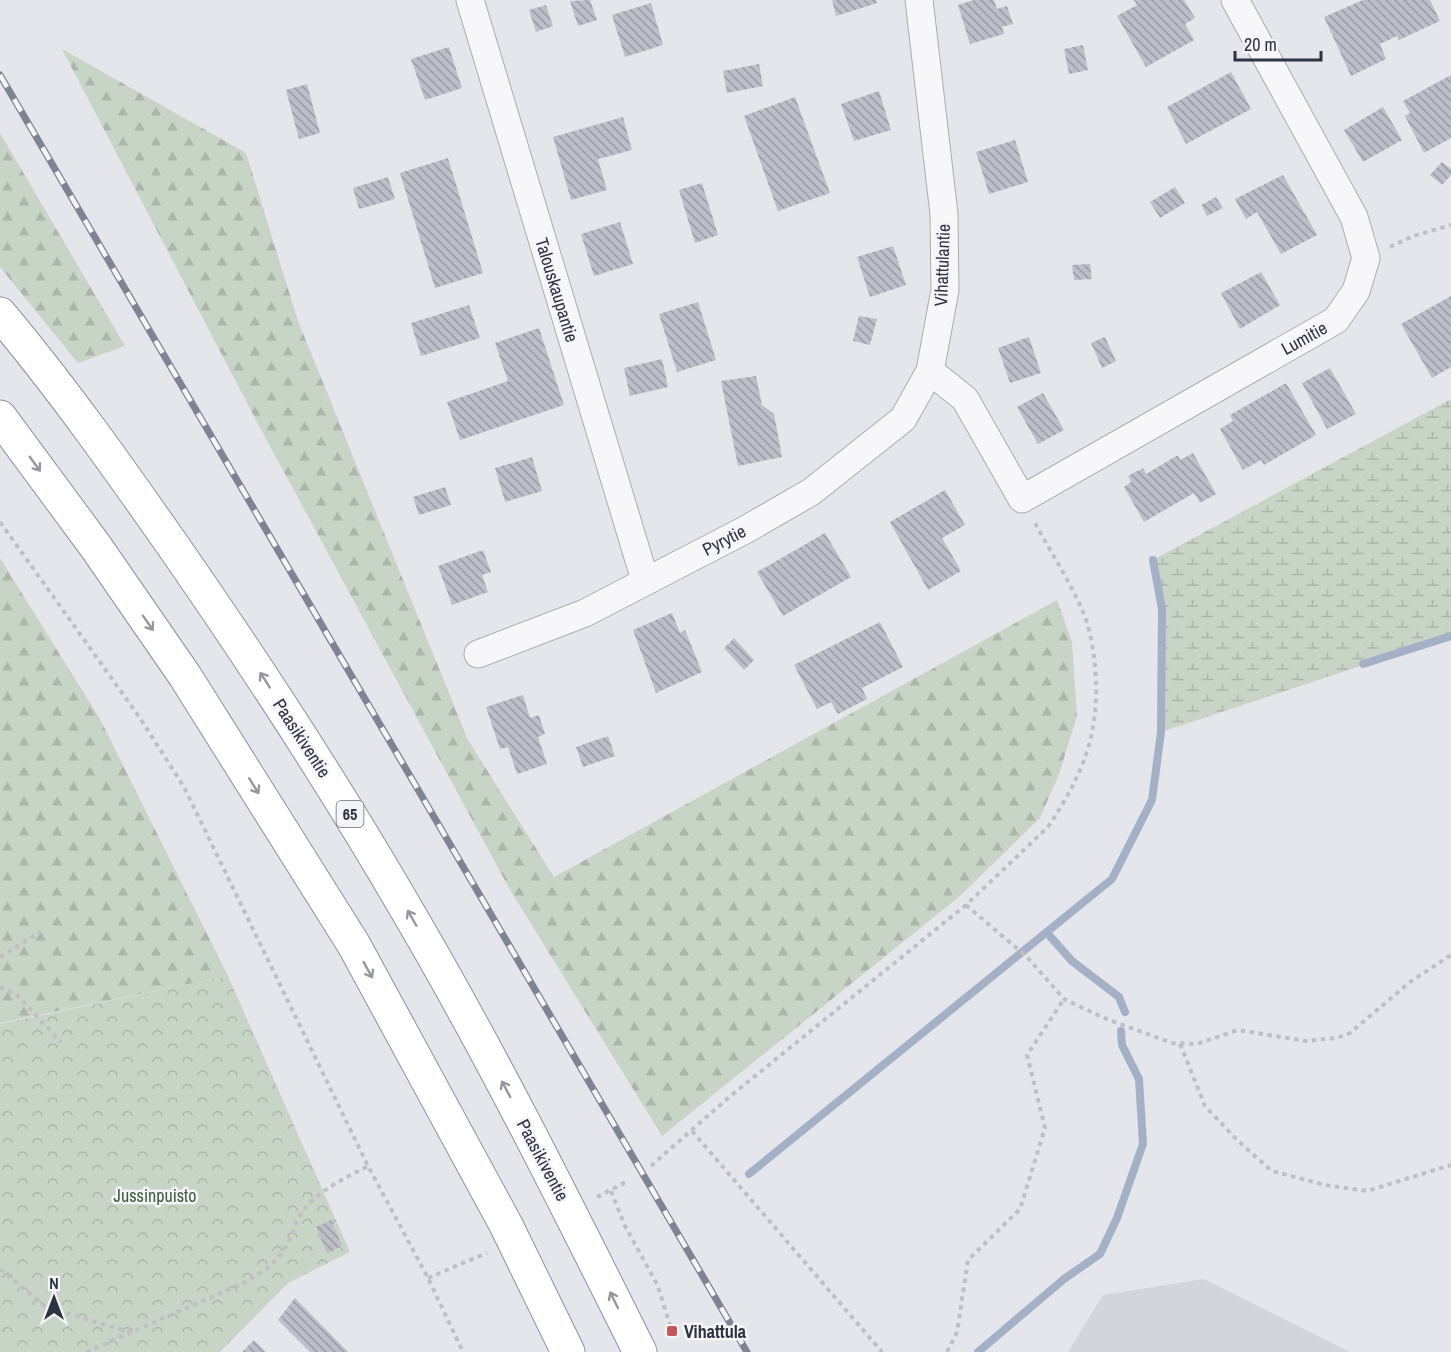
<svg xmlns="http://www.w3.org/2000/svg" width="1451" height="1352" viewBox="0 0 1451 1352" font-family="'Archivo Narrow',sans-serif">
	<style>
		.built { fill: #d3d5dc }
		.forest { fill: url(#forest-firs) }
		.wetland { fill: url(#wetland-marsh) }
		.park { fill: url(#park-crowns) }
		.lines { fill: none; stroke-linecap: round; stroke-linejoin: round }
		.stream { stroke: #a4b0c6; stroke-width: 8 }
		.building { fill: url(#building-back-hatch) }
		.minor-casing { stroke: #aaacb5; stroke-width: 29 }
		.trunk-casing { stroke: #8d92a0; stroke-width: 35 }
		.path { stroke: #bfc0c5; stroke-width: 4; stroke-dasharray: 4.5 4.5; stroke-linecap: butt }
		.minor { stroke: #f7f7f9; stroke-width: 27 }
		.trunk { stroke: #fff; stroke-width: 33 }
		.rail-casing { stroke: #7f8493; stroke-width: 7 }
		.rail { stroke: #f4f5f8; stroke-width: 4.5; stroke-dasharray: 14; stroke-linecap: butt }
		.oneway { stroke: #9698a0 }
		.poi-dot { fill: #c1585a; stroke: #f4f5f8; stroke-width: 2 }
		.labels { text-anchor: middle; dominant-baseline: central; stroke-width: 5; stroke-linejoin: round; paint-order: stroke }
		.shield { fill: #f4f5f8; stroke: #696c78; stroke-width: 1.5 }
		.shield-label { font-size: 16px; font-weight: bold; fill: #2e3241 }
		.street-label { font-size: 18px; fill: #2e3241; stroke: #f4f5f8 }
		.park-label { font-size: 18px; fill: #3e5c3c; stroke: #f4f5f8 }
		.poi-label { font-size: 18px; font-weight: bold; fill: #2e3241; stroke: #f4f5f8; text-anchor: start }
	</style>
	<defs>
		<pattern id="forest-firs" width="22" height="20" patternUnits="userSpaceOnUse" patternTransform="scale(1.5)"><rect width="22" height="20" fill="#c8d4c6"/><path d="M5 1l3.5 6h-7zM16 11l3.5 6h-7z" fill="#acb6ab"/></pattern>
		<pattern id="wetland-marsh" width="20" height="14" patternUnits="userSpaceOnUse" patternTransform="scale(1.5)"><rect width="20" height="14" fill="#c8d4c6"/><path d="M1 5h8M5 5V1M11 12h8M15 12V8" fill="none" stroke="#acb6ab"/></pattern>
		<pattern id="park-crowns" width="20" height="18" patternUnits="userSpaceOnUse" patternTransform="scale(1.5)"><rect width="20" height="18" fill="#c8d4c6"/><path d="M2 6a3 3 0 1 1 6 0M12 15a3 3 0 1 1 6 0" fill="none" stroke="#acb6ab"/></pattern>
		<pattern id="building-back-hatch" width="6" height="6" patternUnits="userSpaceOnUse" patternTransform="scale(1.5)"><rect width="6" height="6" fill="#bcbfc7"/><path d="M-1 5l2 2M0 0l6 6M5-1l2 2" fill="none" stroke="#999ca3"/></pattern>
	</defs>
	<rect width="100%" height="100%" fill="#e4e6eb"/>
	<path class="built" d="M1204 1279 1346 1350 1348 1352H1068L1103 1295Z"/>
	<path class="forest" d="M62 49 246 153 298 321 468 740 554 877 1057 600 1072 642 1077 716 1059 774 1040 818 960 896 662 1136 509 888 257 422Z
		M0 133 125 346 78 363 0 267Z
		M0 558 100 719 228 976 0 1023Z"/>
	<path class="wetland" d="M1451 399V636L1161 732 1162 609 1153 560Z"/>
	<path class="park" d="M228 976 350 1252 288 1283 220 1352H0V1024Z"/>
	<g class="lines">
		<path class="stream" d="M1363 664 1451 636
			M1047 933 1072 961 1119 997 1125 1012
			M749 1174 1112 879 1152 800 1161 732 1162 609 1153 560
			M978 1352 1064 1279 1100 1254 1117 1218 1143 1144 1139 1079 1122 1045 1121 1031"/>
	</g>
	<path class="building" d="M590 0 597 20 578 26 570 1Z
		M832 0H876L877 3 836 16Z
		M974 0H994L997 9 1007 6 1013 24 1002 27 1004 34 970 44 958 5Z
		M1134 0H1184L1195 18 1185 24 1194 40 1146 67 1117 16 1137 5Z
		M1363 0H1430L1440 21 1399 40 1397 36 1380 44 1386 59 1351 76 1324 17Z
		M651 3 663 45 625 57 612 15Z
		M546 5 553 26 536 32 529 10Z
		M1083 45 1088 70 1069 74 1064 49Z
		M449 47 462 88 425 100 411 59Z
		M759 64 763 86 727 93 723 71Z
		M1231 72 1251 109 1186 144 1167 107Z
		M1451 75V138L1424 153 1405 116 1410 113 1403 101Z
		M307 84 320 133 299 139 286 90Z
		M879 91 891 130 854 141 841 104Z
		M795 97 830 193 778 211 744 116Z
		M1383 107 1402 140 1363 162 1344 130Z
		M623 117 632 150 598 159 607 190 571 200 553 137Z
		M1015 140 1028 182 989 194 976 152Z
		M448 158 483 273 435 288 400 173Z
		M1442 162 1451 169V175L1442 185 1430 175Z
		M1283 175 1317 235 1281 254 1257 212 1246 219 1235 199Z
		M388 177 395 199 359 209 353 188Z
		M702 183 718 235 695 243 679 190Z
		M1175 187 1185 203 1160 218 1150 202Z
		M1216 197 1223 208 1207 216 1201 205Z
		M620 222 633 264 594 276 581 234Z
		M893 246 906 285 870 297 857 257Z
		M1090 264 1092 279 1074 280 1072 265Z
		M1261 272 1280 305 1240 329 1221 293Z
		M1451 296V367L1432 378 1401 324Z
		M698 302 716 360 677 372 659 314Z
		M469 305 480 338 421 356 411 323Z
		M859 316 877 319 870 345 853 341Z
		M539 328 564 405 460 440 447 402 508 381 495 343Z
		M1029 337 1041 373 1010 383 998 348Z
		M1105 337 1116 361 1102 368 1091 343Z
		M662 359 668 387 630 396 624 368Z
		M1330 368 1356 414 1327 429 1302 383Z
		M756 376 762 405 774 414 782 457 738 466 721 381Z
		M1286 383 1316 435 1264 465 1261 460 1243 470 1220 429 1233 421 1230 415Z
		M1043 393 1064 430 1038 444 1017 407Z
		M1193 453 1216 494 1200 503 1194 493 1144 522 1124 487 1131 482 1128 476 1143 468 1146 474 1178 455 1180 460Z
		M532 457 542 491 505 502 495 468Z
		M445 487 451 505 419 515 413 497Z
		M945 490 965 525 942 538 961 571 928 590 890 522Z
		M825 533 851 577 783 616 757 572Z
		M483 550 491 572 482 575 488 592 452 605 438 566Z
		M672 613 680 633 685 630 702 672 656 693 633 630Z
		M880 622 903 667 862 688 867 699 838 714 831 702 817 709 794 665Z
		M734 638 754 660 744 670 724 648Z
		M523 695 530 718 539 715 545 734 538 737 547 764 517 774 508 747 500 749 486 707Z
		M608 736 615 756 583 767 576 747Z
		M331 1220 342 1246 327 1253 316 1227Z
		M295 1298 348 1352H310L278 1320Z
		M254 1340 266 1352H242Z"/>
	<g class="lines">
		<defs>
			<path id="minor" d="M470 0 645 580
				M919 0 944 214 945 290 930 371 965 399 1022 499 1336 320 1356 291 1366 258 1354 217 1235 0
				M478 654 585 613 745 530 811 492 903 419 930 371"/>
			<path id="trunk" d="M0 314C63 389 120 470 176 550 258 668 336 788 408 912 492 1055 566 1204 640 1352
				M0 417 96 547 185 676 354 945 506 1225 568 1352"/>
		</defs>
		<use href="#minor" class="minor-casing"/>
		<use href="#trunk" class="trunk-casing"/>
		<path class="path" d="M1390 247 1413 236 1451 225
			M0 522 140 718 184 787 368 1166 428 1278 463 1352
			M966 905 1027 957 1064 999 1104 1018 1172 1043 1197 1044 1238 1030 1306 1041 1337 1038 1350 1033 1410 982 1451 955
			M0 957 40 932
			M0 987 16 994 61 1042
			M1180 1044 1205 1106 1237 1140 1272 1171 1325 1185 1367 1191 1451 1165
			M692 1131 882 1352
			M651 1166 728 1098 966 905 1048 827C1084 773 1101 731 1095 665 1093 648 1090 628 1083 612 1070 581 1051 553 1035 523
			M611 1191 625 1226 657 1284 672 1331
			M597 1197 628 1181
			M0 1269 46 1307 129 1332
			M428 1278 487 1253
			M86 1352 244 1283C258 1274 275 1265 283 1251 293 1236 295 1219 307 1206 323 1188 347 1177 368 1166
			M947 1352 957 1332 968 1260 1020 1209 1045 1128 1027 1055 1064 999"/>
		<use href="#minor" class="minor"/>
		<use href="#trunk" class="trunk"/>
		<defs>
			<path id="rail" d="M0 75 747 1352"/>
		</defs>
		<use href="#rail" class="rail-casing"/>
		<use href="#rail" class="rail"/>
	</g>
	<defs><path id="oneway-shaft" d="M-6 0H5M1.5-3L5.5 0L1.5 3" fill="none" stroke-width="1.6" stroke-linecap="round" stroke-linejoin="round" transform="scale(1.5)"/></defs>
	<g class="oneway">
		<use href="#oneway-shaft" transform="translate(35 464) rotate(54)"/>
		<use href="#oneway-shaft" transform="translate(148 623) rotate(55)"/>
		<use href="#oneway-shaft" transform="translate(265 680) rotate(-123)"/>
		<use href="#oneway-shaft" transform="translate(254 786) rotate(58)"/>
		<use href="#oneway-shaft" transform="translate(412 918) rotate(-120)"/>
		<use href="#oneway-shaft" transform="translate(368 970) rotate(61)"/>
		<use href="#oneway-shaft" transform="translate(506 1089) rotate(-118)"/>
		<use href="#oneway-shaft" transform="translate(614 1300) rotate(-116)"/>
	</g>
	<rect class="poi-dot" x="666" y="1325" width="12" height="12" rx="3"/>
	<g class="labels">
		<rect class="shield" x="336.5" y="801" width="27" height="26" rx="4.5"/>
		<g class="shield-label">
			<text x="350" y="814">65</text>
		</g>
		<g class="street-label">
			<text transform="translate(942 265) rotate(-88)">Vihattulantie</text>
			<text transform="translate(557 290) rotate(73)">Talouskaupantie</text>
			<text transform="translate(1304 338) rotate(-29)">Lumitie</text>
			<text transform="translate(724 540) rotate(-27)">Pyrytie</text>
			<text transform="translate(302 738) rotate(57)">Paasikiventie</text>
			<text transform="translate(543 1160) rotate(62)">Paasikiventie</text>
		</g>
		<g class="park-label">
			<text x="155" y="1195">Jussinpuisto</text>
		</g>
		<g class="poi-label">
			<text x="684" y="1331">Vihattula</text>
		</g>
	</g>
	<g transform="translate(54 1298)" stroke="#f4f5f8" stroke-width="4.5" paint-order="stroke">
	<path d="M0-4.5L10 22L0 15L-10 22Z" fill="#2e3241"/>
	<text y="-9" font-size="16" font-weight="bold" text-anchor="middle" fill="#2e3241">N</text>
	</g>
	<path d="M1235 51v9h86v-9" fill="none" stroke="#2e3241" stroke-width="3"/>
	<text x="1244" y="51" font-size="18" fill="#2e3241" stroke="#f4f5f8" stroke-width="4.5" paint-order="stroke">20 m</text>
</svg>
